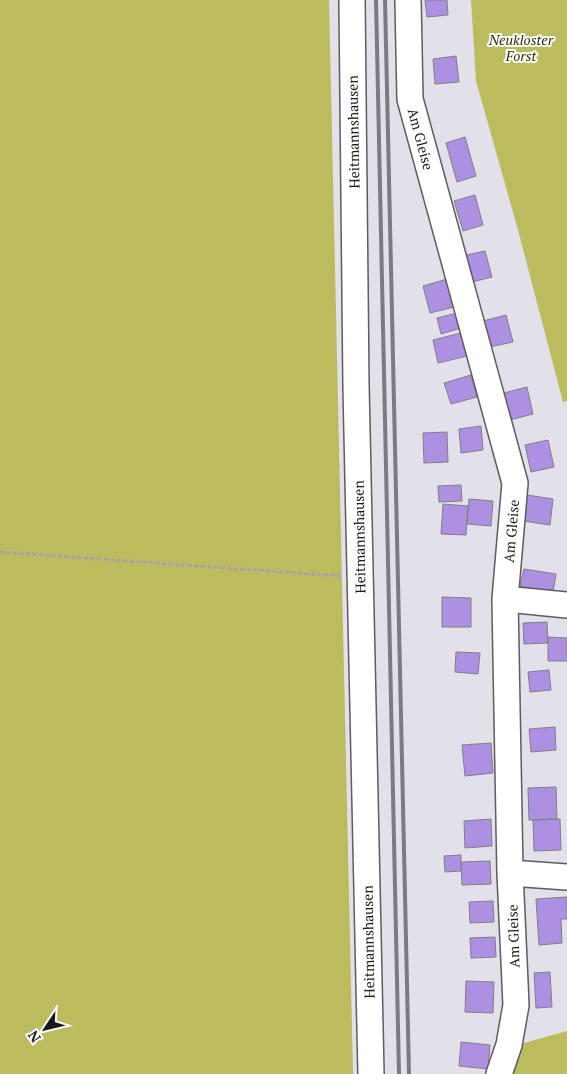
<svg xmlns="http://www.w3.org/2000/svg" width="567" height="1074" viewBox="0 0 567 1074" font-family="'PT Serif',serif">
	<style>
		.green { fill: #bcbb5e }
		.building { fill: #ae90e2; stroke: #807e85 }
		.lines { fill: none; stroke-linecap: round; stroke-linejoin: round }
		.minor-casing { stroke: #5e5b62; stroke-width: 28 }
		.path { stroke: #a5a3aa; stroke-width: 3; stroke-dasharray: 4 2.5; stroke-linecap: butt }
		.minor { stroke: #fff; stroke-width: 25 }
		.rail { stroke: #7d7b81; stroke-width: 4 }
		.labels { text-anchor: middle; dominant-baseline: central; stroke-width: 4; stroke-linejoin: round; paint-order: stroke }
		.park-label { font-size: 14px; font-style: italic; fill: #2d2c01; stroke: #fff }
		.street-label { font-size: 14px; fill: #19181b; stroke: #fff }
	</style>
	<rect width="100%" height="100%" fill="#e2e0e8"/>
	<path class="green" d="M0 0H329L353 1074H0Z
		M471 0H567V401L563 402 518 230 476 81Z
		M567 1031V1074H507L517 1045Z"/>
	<path class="building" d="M425 0H447L448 15 427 17Z
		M456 56 459 82 435 84 433 59Z
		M465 137 476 176 457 182 446 143Z
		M475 195 483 225 463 231 454 201Z
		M485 251 492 277 468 283 462 256Z
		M447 279 454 307 430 313 423 286Z
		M457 313 461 328 441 334 437 318Z
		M506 315 513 342 489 347 483 321Z
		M461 333 467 356 438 363 433 340Z
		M471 375 477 397 451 404 444 383Z
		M527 387 533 414 510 420 504 393Z
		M481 426 483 450 461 453 459 429Z
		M447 432 448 462 424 463 423 433Z
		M548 440 554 467 531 472 525 445Z
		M461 485 462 501 439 502 438 486Z
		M527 495 553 499 550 525 523 521Z
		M469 499 493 501 491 526 467 524Z
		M443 504 468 506 466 535 441 534Z
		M524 569 556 574 553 592 520 586Z
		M442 597 471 598V627H442Z
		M547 622 548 643 524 644 523 623Z
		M548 637 567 638V661H548Z
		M456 652 480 653 478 674 455 672Z
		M549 670 551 690 530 692 528 672Z
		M555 727 556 750 531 752 529 729Z
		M491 743 493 773 465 776 462 745Z
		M556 787 557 819 529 820 528 788Z
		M491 819 492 846 465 848 464 821Z
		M560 819 561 850 534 851 533 820Z
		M461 855V871L445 872 444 856Z
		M490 861 491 884 462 885 461 862Z
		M567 897V919H561L562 943 539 945 536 899Z
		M493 901 494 922 470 923 469 902Z
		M495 937 496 957 471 958 470 938Z
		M550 972 552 1007 536 1008 534 973Z
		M466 981 494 982 493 1013 465 1012Z
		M461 1042 490 1045 488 1069 459 1066Z"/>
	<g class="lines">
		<defs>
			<path id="minor" d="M352 0 356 386 371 1074
				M408 0 410 99 515 483 505 599 510 873 516 1005 509 1045 499 1074
				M505 599 567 605
				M510 873 567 877"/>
		</defs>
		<use href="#minor" class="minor-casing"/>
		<path class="path" d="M0 552 341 576"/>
		<use href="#minor" class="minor"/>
		<path class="rail" d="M376 0 399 1074
			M385 0 409 1074"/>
	</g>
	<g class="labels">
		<g class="park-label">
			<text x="521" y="39">Neukloster<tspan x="521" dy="16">Forst</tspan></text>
		</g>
		<g class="street-label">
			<text transform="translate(353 132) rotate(-91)">Heitmannshausen</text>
			<text transform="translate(421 139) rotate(75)">Am Gleise</text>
			<text transform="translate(511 531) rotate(-85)">Am Gleise</text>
			<text transform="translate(359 537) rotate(-91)">Heitmannshausen</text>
			<text transform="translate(513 936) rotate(-92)">Am Gleise</text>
			<text transform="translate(368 942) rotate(-91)">Heitmannshausen</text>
		</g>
	</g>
	<g transform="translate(45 1029) rotate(235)" stroke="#ffffff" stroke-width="4" paint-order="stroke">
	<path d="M0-4L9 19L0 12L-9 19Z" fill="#19181b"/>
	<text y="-8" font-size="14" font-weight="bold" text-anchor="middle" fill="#19181b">N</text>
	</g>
</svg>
